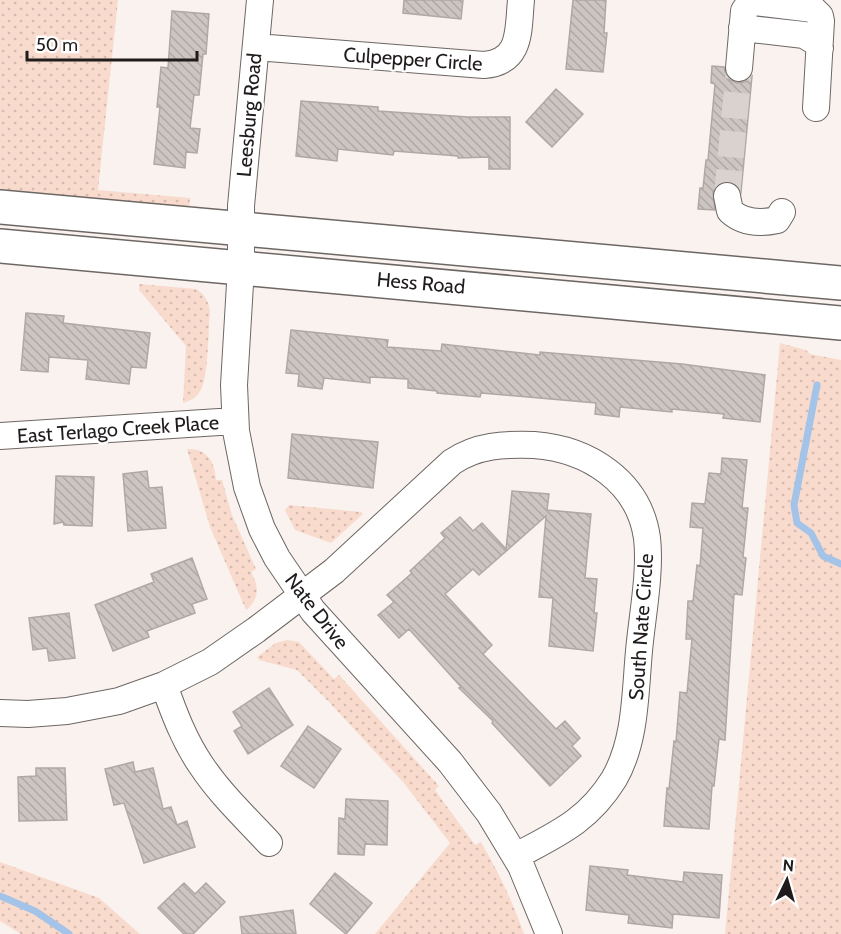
<svg xmlns="http://www.w3.org/2000/svg" width="841" height="934" viewBox="0 0 841 934" font-family="Cabin,sans-serif">
	<style>
		.grass { fill: url(#grass-dots) }
		.lines { fill: none; stroke-linecap: round; stroke-linejoin: round }
		.stream { stroke: #a3c3e9; stroke-width: 7 }
		.building { fill: url(#building-back-hatch); stroke: #afa8a4; stroke-width: 1.5 }
		.minor-tunnel { stroke: #d9d2ce; stroke-width: 26; stroke-dasharray: 26 13; stroke-linecap: butt }
		.minor-casing { stroke: #6d6764; stroke-width: 28 }
		.major-casing { stroke: #6d6764; stroke-width: 36 }
		.minor { stroke: #fff; stroke-width: 26 }
		.major { stroke: #fff; stroke-width: 33 }
		.labels { text-anchor: middle; dominant-baseline: central; stroke-width: 4.5; stroke-linejoin: round; paint-order: stroke }
		.street-label { font-size: 20px; fill: #1f1c1b; stroke: #fff }
	</style>
	<defs>
		<pattern id="grass-dots" width="8" height="8" patternUnits="userSpaceOnUse" patternTransform="scale(1.5)"><rect width="8" height="8" fill="#f9dbcd"/><path d="M2 2h.1M6 6h.1" fill="none" stroke="#d5bbaf" stroke-width="1.8" stroke-linecap="round"/></pattern>
		<pattern id="building-back-hatch" width="6" height="6" patternUnits="userSpaceOnUse" patternTransform="scale(1.5)"><rect width="6" height="6" fill="#ccc5c1"/><path d="M-1 5l2 2M0 0l6 6M5-1l2 2" fill="none" stroke="#afa9a5"/></pattern>
	</defs>
	<rect width="100%" height="100%" fill="#faf2ee"/>
	<path class="grass" d="M0 0H118L98 190 190 198 189 211 0 193Z
		M139 284 196 289C204 293 209 302 210 311 208 329 209 381 199 393 195 399 189 401 183 403L186 346 139 290Z
		M780 343 806 350 810 354 841 360V934H725Z
		M187 449C207 448 215 462 216 480H222L232 515 256 569 251 572C259 586 260 599 246 610L210 527Z
		M289 505 361 512 363 514 331 543 295 530 285 510Z
		M287 640 299 642 334 679 339 675 439 786 435 790 475 845 481 842C498 871 513 902 524 934H375L450 843 403 782 329 702 297 670 259 660 257 657 276 643Z
		M0 862 99 898 140 934H21L0 921Z"/>
	<g class="lines">
		<path class="stream" d="M817 385 794 505 797 523 811 533 823 556 841 564
			M0 896 35 911 69 934"/>
	</g>
	<path class="building" d="M404 0H463L461 19 403 13Z
		M573 0H606L604 33H607L603 72 566 69Z
		M172 11 209 14 206 54H203L199 95H194L190 128 200 129 197 153 186 152 185 168 154 164 160 107H157L161 67 168 68Z
		M712 66 724 67 726 75 730 80 737 83 745 82 752 76 741 192 738 186 731 182 725 181 718 184 713 192 715 210 698 209 700 188H703L706 160H708L715 84 711 83Z
		M556 89 583 114 552 147 526 122Z
		M301 101 378 107V111L468 117H510V169H489V157L458 158V156L394 151 393 155 338 149 337 161 296 156Z
		M26 313 64 316 63 323 150 333 146 368 131 367 129 384 86 379 88 360 49 357 48 372 21 370Z
		M291 330 388 340 387 347 441 351 442 344 540 355V352L682 364 765 375 760 422 723 418 724 414 672 409V412L620 407 619 417 595 414 596 403 481 393 480 397 437 393V391L408 388V379L370 377V383L324 378 322 389 298 386 299 374 286 373Z
		M292 434 378 442 373 488 288 478Z
		M722 458 747 460 742 508H748L743 557 746 558 742 595 734 594 725 740 719 739 714 786H712L709 829 664 826 667 788 669 789 674 741 676 742 680 692 687 693 692 639H686L688 601H693L697 565 700 566 703 528 690 527 692 503 705 504 709 473 721 474Z
		M147 471 149 488 162 487 166 528 128 531 123 474Z
		M56 476 94 477 92 526 64 525 63 522 54 524Z
		M512 491 549 494 547 510 591 514 585 578 597 579 594 613H597L593 651 549 646 553 598 539 597 546 516 479 575 473 569 445 594 492 645 483 654 556 729 565 721 580 738 572 746 581 756 550 786 492 723 493 721 459 688 461 687 409 629 399 638 378 615 394 602 387 595 412 573 410 571 445 538 441 533 460 517 473 531 482 523 506 549Z
		M192 558 207 599 192 604 195 613 147 631 149 637 113 651 95 605 154 582 151 574Z
		M69 613 75 658 49 661 47 648 33 650 29 618Z
		M269 688 293 725 248 754 234 731 242 726 233 712Z
		M308 726 341 749 314 788 281 766Z
		M133 762 135 772 153 768 163 809 171 807 177 825 187 821 195 847 144 863 124 803 114 805 105 769Z
		M36 768H65L67 820 19 821 18 777 36 776Z
		M346 799 388 801 387 845 365 844 364 855 338 854 339 818 345 819Z
		M590 866 628 870 627 875 683 882 684 872 722 875 719 918 673 914 672 928 628 923 629 915 586 910Z
		M335 873 372 903 346 934 310 904Z
		M184 883 195 894 206 883 225 902 193 934H184L158 908Z
		M293 910 296 934H242L240 917Z"/>
	<g class="lines">
		<path class="minor-tunnel" d="M727 196 739 68"/>
		<defs>
			<path id="minor" d="M260 0 241 206V267L234 385 236 431 247 487 262 529 277 558 313 611 450 762 489 813 521 866 549 934
				M742 28 804 35 814 41 820 48
				M256 47 484 65C522 62 518 30 521 0
				M739 68 744 11 748 5 755 2 813 9 820 16 821 21 816 108
				M727 196 730 211C743 223 759 224 777 220L782 212
				M0 436 235 421
				M164 685C174 713 184 740 201 765 220 794 246 818 269 843
				M0 713 28 714 67 711 119 701 164 685 210 662 256 630 334 571 452 462C477 445 504 444 534 445 588 449 639 481 647 538 651 572 642 617 639 651 635 694 636 741 614 779 588 821 557 834 516 856"/>
			<path id="major" d="M0 207 841 283
				M0 246 841 323"/>
		</defs>
		<use href="#minor" class="minor-casing"/>
		<use href="#major" class="major-casing"/>
		<use href="#minor" class="minor"/>
		<use href="#major" class="major"/>
	</g>
	<g class="labels">
		<g class="street-label">
			<text transform="translate(413 59) rotate(4)">Culpepper Circle</text>
			<text transform="translate(249 115) rotate(-85)">Leesburg Road</text>
			<text transform="translate(421 283) rotate(5)">Hess Road</text>
			<text transform="translate(118 429) rotate(-4)">East Terlago Creek Place</text>
			<text transform="translate(317 611) rotate(52)">Nate Drive</text>
			<text transform="translate(641 627) rotate(-86)">South Nate Circle</text>
		</g>
	</g>
	<g transform="translate(787 880) rotate(5)" stroke="#ffffff" stroke-width="4.5" paint-order="stroke">
	<path d="M0-4.5L10 22L0 15L-10 22Z" fill="#1f1c1b"/>
	<text y="-9" font-size="16" font-weight="bold" text-anchor="middle" fill="#1f1c1b">N</text>
	</g>
	<path d="M27 51v9h170v-9" fill="none" stroke="#1f1c1b" stroke-width="3"/>
	<text x="36" y="51" font-size="18" fill="#1f1c1b" stroke="#ffffff" stroke-width="4.5" paint-order="stroke">50 m</text>
</svg>
